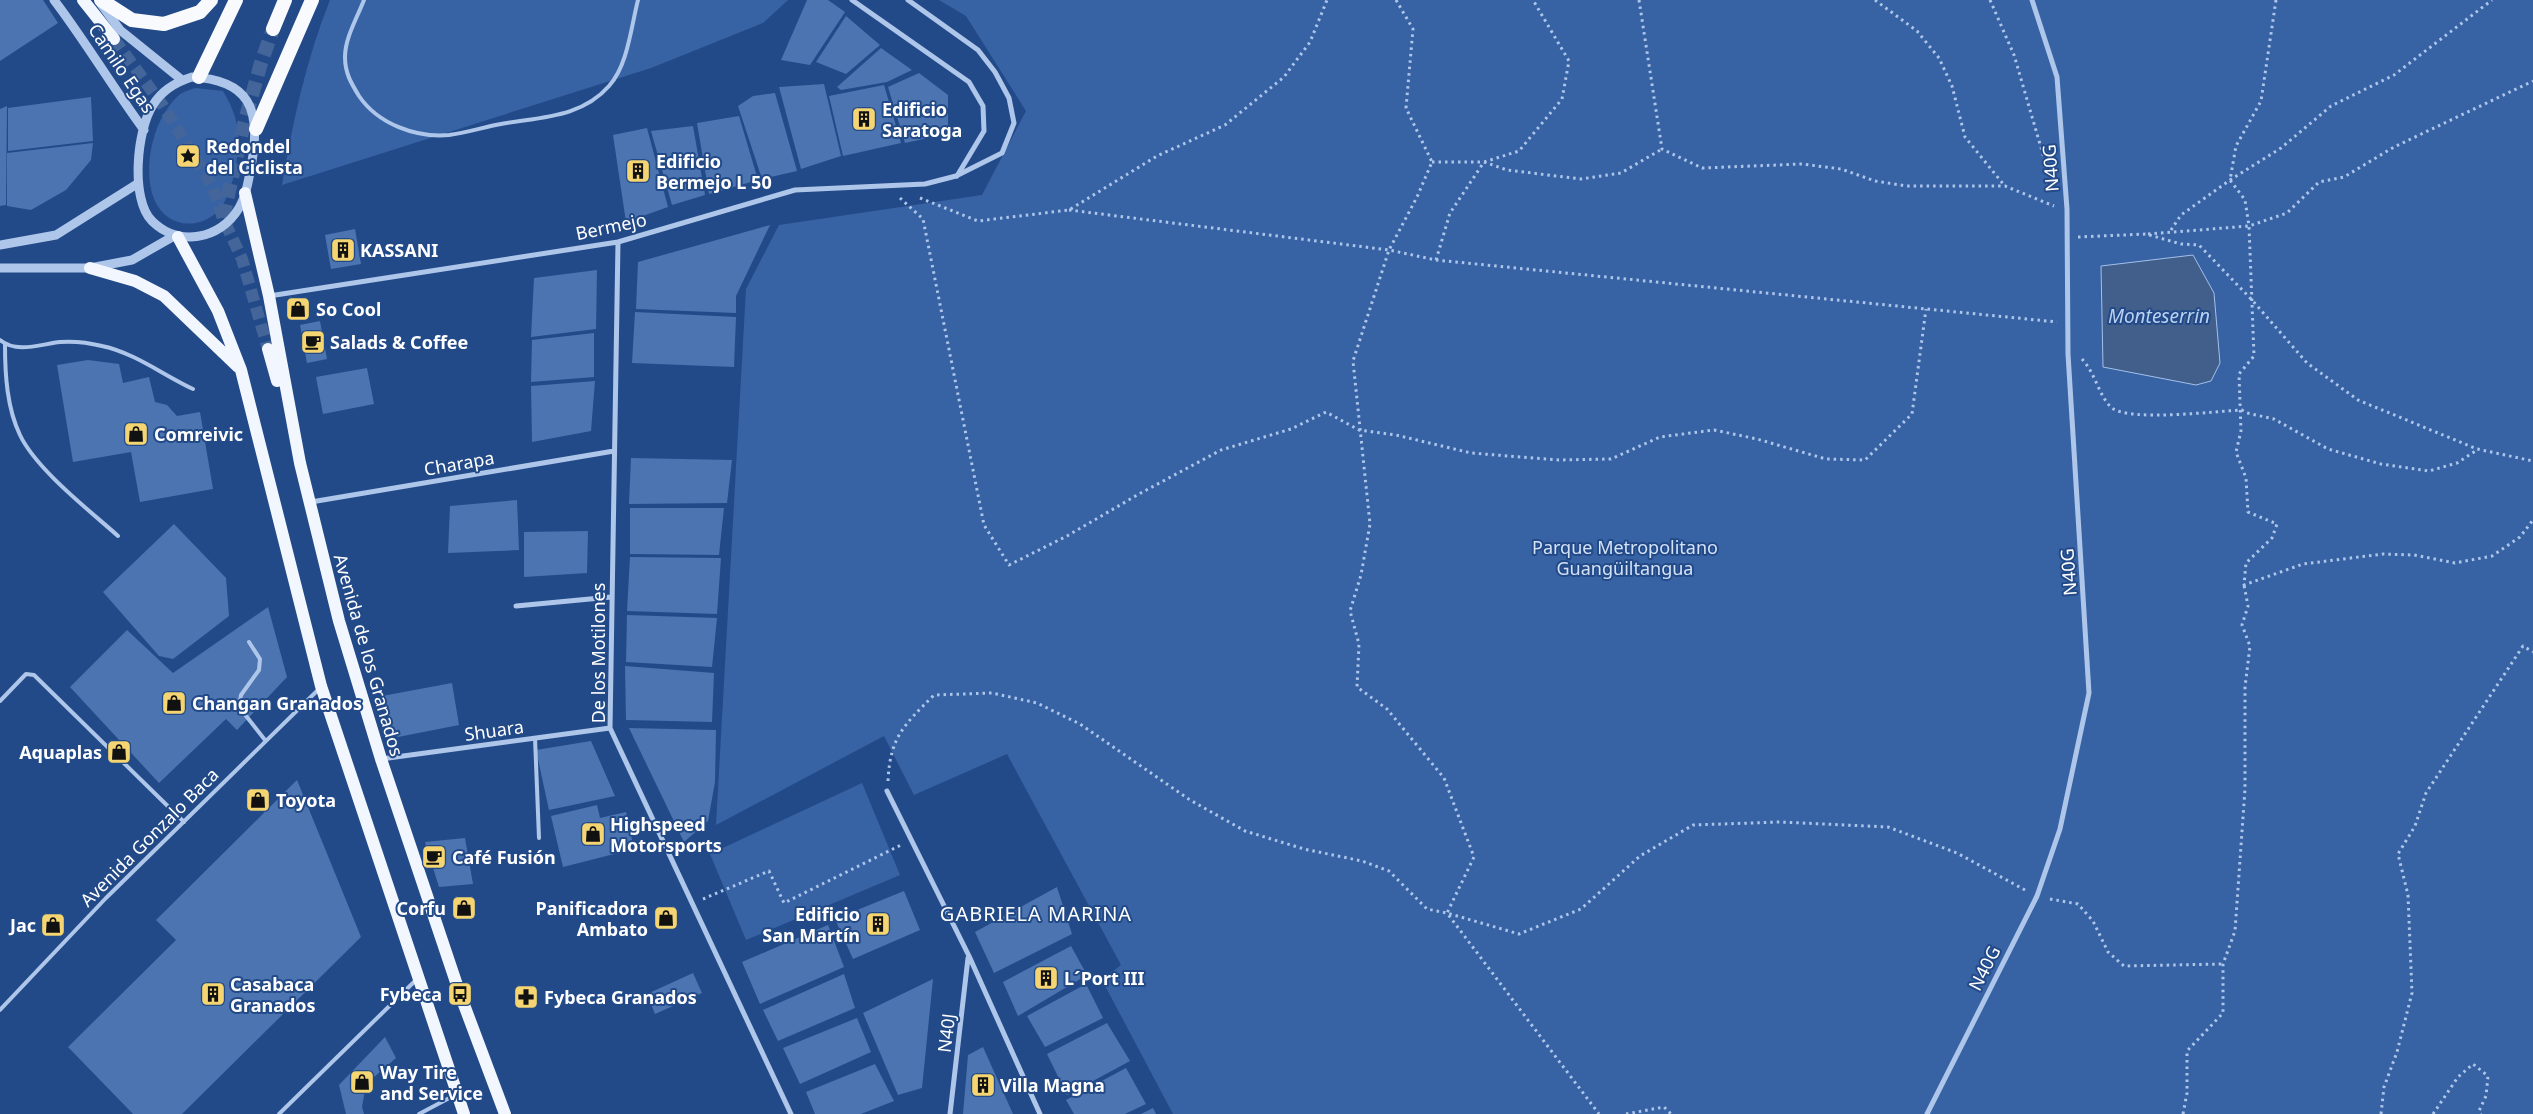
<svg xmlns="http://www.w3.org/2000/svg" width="2533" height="1114" viewBox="0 0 2533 1114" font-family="'Noto Sans',sans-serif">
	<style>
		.green { fill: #3763a5 }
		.water { fill: #425f8c; stroke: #a2c1eb }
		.building { fill: #4b74b0 }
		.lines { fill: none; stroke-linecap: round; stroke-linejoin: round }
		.primary-tunnel { stroke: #44659a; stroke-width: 12; stroke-dasharray: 12 6; stroke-linecap: butt }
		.trunk-tunnel { stroke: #44659a; stroke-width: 14; stroke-dasharray: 14 7; stroke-linecap: butt }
		.path { stroke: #aec6ea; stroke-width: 3; stroke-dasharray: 2.5 4; stroke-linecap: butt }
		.service { stroke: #aec6ea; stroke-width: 4 }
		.minor { stroke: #aec6ea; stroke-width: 5 }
		.tertiary { stroke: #aec6ea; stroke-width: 9 }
		.primary { stroke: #f2f6fe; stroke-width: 12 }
		.trunk { stroke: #f8fafe; stroke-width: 14 }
		.labels { text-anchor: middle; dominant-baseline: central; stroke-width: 4; stroke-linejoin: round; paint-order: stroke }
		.street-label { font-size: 18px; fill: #fff; stroke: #234a88 }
		.poi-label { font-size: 18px; font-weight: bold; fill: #fff; stroke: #234a88; text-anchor: start }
		.park-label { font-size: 18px; fill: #d3e2f7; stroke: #234a88 }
		.water-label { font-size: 19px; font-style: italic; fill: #bad1f1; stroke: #234a88 }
		.quarter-label { font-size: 20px; letter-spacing: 1px; fill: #fff; stroke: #234a88 }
	</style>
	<rect width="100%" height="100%" fill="#234a88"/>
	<path class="green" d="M330 0H788L763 23 651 68 282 185C293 121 306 60 330 0Z
		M939 0H2533V1114H1173L1102 980 1121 965 1007 754 914 795 884 736 716 825 746 289 779 225 982 195 1026 111 966 16Z
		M195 88 223 91C242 123 241 143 233 179 230 189 226 202 219 210 199 231 166 228 154 199 142 168 153 119 178 96 182 92 190 90 195 88Z
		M862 783 900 875 746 940 710 854Z"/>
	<path class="water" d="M2193 255 2214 293 2220 363 2211 381 2196 385 2103 367 2101 266Z"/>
	<path class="building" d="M0 0H43L58 23 0 61Z
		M807 0H828L845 12 810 65 781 60Z
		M846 16 880 45 846 74 816 62Z
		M881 48 912 70 887 82 841 90 837 87Z
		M919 73 948 95V125L937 136 905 143 888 87Z
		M824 84 841 156 801 169 779 87Z
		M884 85 901 143 843 156 829 96Z
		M775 93 797 171 762 179 738 106 753 96Z
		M91 97 93 141 8 151V108Z
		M7 106 6 205 0 206V109Z
		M739 116 758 180 709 194 697 123Z
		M693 126 705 195 672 205 651 131Z
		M647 128 668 207 626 222 613 135Z
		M93 143 91 160 66 190 31 210 7 206V153Z
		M770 225 736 296V313L636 309 638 262Z
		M355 229 361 264 331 269 325 235Z
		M597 270 596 329 531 337 534 278Z
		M635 312 736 317 734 367 632 363Z
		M320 321 327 359 307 363 300 325Z
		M594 333V377L531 382 532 340Z
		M88 360 119 364 123 383 149 377 155 402 167 405 177 416 200 412 213 489 140 502 131 452 73 462 57 365Z
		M367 368 374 404 323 414 316 377Z
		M595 381 591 431 532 442 531 386Z
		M631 458 732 460 727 503 629 504Z
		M517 500 519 550 448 553 450 506Z
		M630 508H724L719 555 630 554Z
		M174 524 226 578 229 616 173 659 159 656 103 592Z
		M588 531 587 573 524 577V532Z
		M630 557 721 558 717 614 627 611Z
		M268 607 287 677 237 730 226 719 159 783 70 687 127 630 173 673Z
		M627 615 717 618 712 667 626 662Z
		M625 666 714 673 712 722 626 720Z
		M452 683 459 725 398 737 393 733 382 696Z
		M629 728 716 730 715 782 708 821 684 842Z
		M591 741 615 796 549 810 536 750Z
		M297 780 361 937 182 1114H133L68 1047 176 940 156 920Z
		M597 805 600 818 626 812 634 849 563 867 551 816Z
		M465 838 473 884 439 887 425 842Z
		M1057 887 1072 934 994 973 975 932Z
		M904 891 920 930 853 959 835 919Z
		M828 925 844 967 760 1004 742 962Z
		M1071 946 1087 975 1018 1016 1003 982Z
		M693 973 702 993 655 1014 647 994Z
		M844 974 855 1008 778 1041 763 1010Z
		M933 979 922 1088 898 1095 863 1013Z
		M1086 984 1103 1018 1045 1047 1027 1016Z
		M857 1018 871 1052 800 1084 783 1048Z
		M1107 1023 1130 1061 1067 1095 1047 1054Z
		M385 1037 396 1058 366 1084 362 1107 364 1114H346L339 1085Z
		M983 1047 1013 1114H963L968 1055Z
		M875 1064 894 1101 861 1114H815L806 1092Z
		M1126 1068 1146 1104 1125 1114H1074L1066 1100Z
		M1153 1108 1156 1114H1141Z"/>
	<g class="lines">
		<path class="primary-tunnel" d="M114 39 163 106 212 185 223 218 242 259 268 349"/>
		<path class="trunk-tunnel" d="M223 218 243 128 261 63 273 29"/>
		<path class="path" d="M1396 0 1413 29 1406 108 1432 162 1417 197 1389 250 1353 361 1370 524 1361 575 1350 611 1359 644 1357 687 1387 709 1444 778 1474 857 1447 913 1599 1114
			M1639 0 1662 149 1702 168 1802 164 1841 169 1875 181 1907 186H2005L2054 206
			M1875 0 1917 31 1939 58 1952 86 1965 137 2004 185
			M1990 0 2014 55 2051 182
			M2276 0 2261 101 2236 146 2230 180 2245 200 2249 226 2254 356 2239 374 2241 431 2236 452 2246 478 2248 512 2277 524 2272 538 2246 563 2244 585 2303 564 2383 554 2414 555 2455 563 2492 556 2520 537 2533 520
			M1432 162H1484L1507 170 1581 179 1621 173 1662 149
			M900 198 923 219 984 525 1009 565 1067 536 1139 494 1221 450 1291 429 1326 412 1359 430 1396 435 1471 453 1559 460 1611 459 1660 437 1714 430 1757 439 1826 459 1865 460 1912 414 1926 309
			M920 198 978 221 1069 210 1157 156 1225 125 1284 77 1310 42 1327 0
			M1069 210 1389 250 1436 260 2057 322
			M2171 230 2181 215 2230 180 2281 148 2331 106 2394 75 2492 0
			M2148 234 2249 226 2287 213 2319 182 2344 177 2394 147 2533 81
			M2078 237 2146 234 2181 244 2199 245 2252 300 2307 363 2358 400 2477 449 2533 461
			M1436 260 1450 213 1484 162 1519 151 1562 99 1569 61 1533 0
			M2082 359C2096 374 2099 397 2112 408 2130 422 2216 411 2242 410L2247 413 2274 419 2328 449 2381 464 2429 471 2457 463 2477 450
			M888 781C890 737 904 725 934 695L992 693 1037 703 1080 724 1190 800 1245 831 1304 849 1362 861 1389 871 1427 909 1447 913 1519 934 1581 909 1640 856 1693 825 1780 822 1888 827 1957 853 2025 890
			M703 899 769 871 784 903 901 845
			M2050 899 2078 904 2093 921 2108 952 2124 966 2223 964
			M1626 1114 1664 1107 1671 1114
			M2183 1114 2187 1093V1051L2223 1013V964L2235 931 2245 789V687L2250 646 2242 625 2248 606 2244 585
			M2381 1114 2384 1087 2397 1052 2412 993 2408 895 2398 854 2415 826 2426 793 2523 646 2533 652
			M2433 1114 2458 1077 2473 1064 2488 1076 2486 1096 2479 1111 2481 1114"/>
		<path class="service" d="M364 0C357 18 345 38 345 57 345 73 351 83 359 96 378 124 416 138 449 135 466 133 484 127 501 124 540 117 581 118 609 86 628 65 631 27 638 0
			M0 340C17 354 41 344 60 342 72 341 90 343 102 346 135 353 163 375 193 389
			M5 345C5 375 7 408 20 435 36 469 89 510 118 536
			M249 642 260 659 259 670 241 695 239 707 265 740
			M0 701 26 674 34 675 184 822
			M535 738 539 838
			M0 1010 106 898 320 688
			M279 1114 417 979
			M419 1114 455 1095"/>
		<path class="minor" d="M852 0 969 82 983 106 984 131 957 176
			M618 242 610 728 791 1114
			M269 296 618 242 795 190 925 184 956 176 1002 153 1014 123 1009 98 995 72 978 50 908 0
			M311 502 614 451
			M516 606 611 597
			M381 759 610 728
			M887 791 969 956 1040 1114
			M950 1114 968 958
			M1927 1114 2037 896 2060 829 2089 693 2068 354 2067 209 2057 77 2032 0"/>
		<path class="tertiary" d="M54 0C86 42 113 88 144 130
			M101 4 120 30 182 80
			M192 77C249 80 261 109 252 161 249 177 247 194 239 208 220 240 178 247 152 221 130 199 137 129 153 105 162 90 176 82 192 77Z
			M0 245 56 235 137 184
			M0 268H90L132 260 174 236"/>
		<path class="primary" d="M83 0 114 39
			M245 193 269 296 300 463 339 621 381 759 460 994 505 1114
			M178 237 218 311 241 370 321 686 464 1114
			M90 268 135 281 164 296 238 367
			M268 349 277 381"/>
		<path class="trunk" d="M101 0 132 20 164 24 200 12 211 0
			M273 29 285 0
			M199 77 236 0
			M256 129 312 0"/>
	</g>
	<defs>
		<symbol id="building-square" viewBox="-11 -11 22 22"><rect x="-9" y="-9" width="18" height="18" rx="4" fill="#f5d571" stroke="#234a88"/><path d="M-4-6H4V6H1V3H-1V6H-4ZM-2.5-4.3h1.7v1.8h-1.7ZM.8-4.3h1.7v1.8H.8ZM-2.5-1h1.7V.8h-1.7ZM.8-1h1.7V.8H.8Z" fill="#111"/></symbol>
		<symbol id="sight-square" viewBox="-11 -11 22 22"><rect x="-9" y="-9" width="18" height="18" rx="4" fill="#f5d571" stroke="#234a88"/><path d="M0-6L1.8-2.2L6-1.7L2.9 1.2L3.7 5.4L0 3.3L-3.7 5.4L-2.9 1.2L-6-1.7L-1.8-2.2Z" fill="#111"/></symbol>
		<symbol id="shop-square" viewBox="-11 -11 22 22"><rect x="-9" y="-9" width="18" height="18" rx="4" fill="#f5d571" stroke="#234a88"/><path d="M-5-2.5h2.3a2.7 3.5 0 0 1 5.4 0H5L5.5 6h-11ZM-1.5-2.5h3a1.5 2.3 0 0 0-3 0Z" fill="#111"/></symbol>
		<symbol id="cafe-square" viewBox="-11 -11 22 22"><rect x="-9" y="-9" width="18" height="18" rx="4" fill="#f5d571" stroke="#234a88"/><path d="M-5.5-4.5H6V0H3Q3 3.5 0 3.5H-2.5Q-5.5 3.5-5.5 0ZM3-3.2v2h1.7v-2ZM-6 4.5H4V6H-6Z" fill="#111"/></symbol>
		<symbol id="bus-square" viewBox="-11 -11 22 22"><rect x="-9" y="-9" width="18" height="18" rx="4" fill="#f5d571" stroke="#234a88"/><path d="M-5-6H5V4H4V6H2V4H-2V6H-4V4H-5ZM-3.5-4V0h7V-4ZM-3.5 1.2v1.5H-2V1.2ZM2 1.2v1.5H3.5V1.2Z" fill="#111"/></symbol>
		<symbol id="pharmacy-square" viewBox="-11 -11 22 22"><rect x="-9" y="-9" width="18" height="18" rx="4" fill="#f5d571" stroke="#234a88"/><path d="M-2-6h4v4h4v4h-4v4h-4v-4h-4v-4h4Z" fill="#111"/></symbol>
	</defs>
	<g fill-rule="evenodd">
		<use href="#building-square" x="850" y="105" width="28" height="28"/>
		<use href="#sight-square" x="174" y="142" width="28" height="28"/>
		<use href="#building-square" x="624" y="157" width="28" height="28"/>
		<use href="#building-square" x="329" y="236" width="28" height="28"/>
		<use href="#shop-square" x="284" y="295" width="28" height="28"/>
		<use href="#cafe-square" x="299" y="328" width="28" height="28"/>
		<use href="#shop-square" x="122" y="420" width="28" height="28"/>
		<use href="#shop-square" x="160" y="689" width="28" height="28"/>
		<use href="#shop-square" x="105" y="738" width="28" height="28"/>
		<use href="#shop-square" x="244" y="786" width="28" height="28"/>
		<use href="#shop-square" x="579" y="820" width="28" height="28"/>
		<use href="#cafe-square" x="420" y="843" width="28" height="28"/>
		<use href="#shop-square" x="450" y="894" width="28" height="28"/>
		<use href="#shop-square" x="652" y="904" width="28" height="28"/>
		<use href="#building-square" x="864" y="910" width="28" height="28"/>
		<use href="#shop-square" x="39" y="911" width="28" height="28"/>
		<use href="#building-square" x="1032" y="964" width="28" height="28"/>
		<use href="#building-square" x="199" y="980" width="28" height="28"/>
		<use href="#bus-square" x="446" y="980" width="28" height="28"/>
		<use href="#pharmacy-square" x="512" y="983" width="28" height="28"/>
		<use href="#shop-square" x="348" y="1068" width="28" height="28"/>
		<use href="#building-square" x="969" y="1071" width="28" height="28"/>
	</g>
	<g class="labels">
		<g class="street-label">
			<text transform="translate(122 68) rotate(56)">Camilo Egas</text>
			<text transform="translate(2050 168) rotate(-94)">N40G</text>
			<text transform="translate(611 226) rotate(-12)">Bermejo</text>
			<text transform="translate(459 463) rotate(-10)">Charapa</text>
			<text transform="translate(2068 572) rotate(-94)">N40G</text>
			<text transform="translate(598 653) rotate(-90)">De los Motilones</text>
			<text transform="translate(369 655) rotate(74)">Avenida de los Granados</text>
			<text transform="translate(494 730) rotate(-8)">Shuara</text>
			<text transform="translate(149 837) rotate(-45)">Avenida Gonzalo Baca</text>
			<text transform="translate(1984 968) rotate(-63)">N40G</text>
			<text transform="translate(946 1033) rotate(-83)">N40J</text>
		</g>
		<g class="poi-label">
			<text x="882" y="109">Edificio<tspan x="882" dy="21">Saratoga</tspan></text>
			<text x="206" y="146">Redondel<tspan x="206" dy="21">del Ciclista</tspan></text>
			<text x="656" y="161">Edificio<tspan x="656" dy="21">Bermejo L 50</tspan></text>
			<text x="360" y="250">KASSANI</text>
			<text x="316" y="309">So Cool</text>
			<text x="330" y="342">Salads &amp; Coffee</text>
			<text x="154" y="434">Comreivic</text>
			<text x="192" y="703">Changan Granados</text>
			<text x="102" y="752" text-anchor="end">Aquaplas</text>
			<text x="276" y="800">Toyota</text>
			<text x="610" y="824">Highspeed<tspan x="610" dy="21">Motorsports</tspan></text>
			<text x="452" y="857">Café Fusión</text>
			<text x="446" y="908" text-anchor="end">Corfu</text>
			<text x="648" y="908" text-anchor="end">Panificadora<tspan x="648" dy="21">Ambato</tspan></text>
			<text x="860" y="914" text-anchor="end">Edificio<tspan x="860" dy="21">San Martín</tspan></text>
			<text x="36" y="925" text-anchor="end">Jac</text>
			<text x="1064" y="978">L´Port III</text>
			<text x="230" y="984">Casabaca<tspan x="230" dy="21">Granados</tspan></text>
			<text x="442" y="994" text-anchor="end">Fybeca</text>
			<text x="544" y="997">Fybeca Granados</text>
			<text x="380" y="1072">Way Tire<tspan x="380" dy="21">and Service</tspan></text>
			<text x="1000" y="1085">Villa Magna</text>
		</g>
		<g class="park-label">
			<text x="1625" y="547">Parque Metropolitano<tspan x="1625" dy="21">Guangüiltangua</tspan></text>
		</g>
		<g class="water-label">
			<text x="2159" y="316">Monteserrin</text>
		</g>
		<g class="quarter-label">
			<text x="1036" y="913">GABRIELA MARINA</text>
		</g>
	</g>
</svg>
